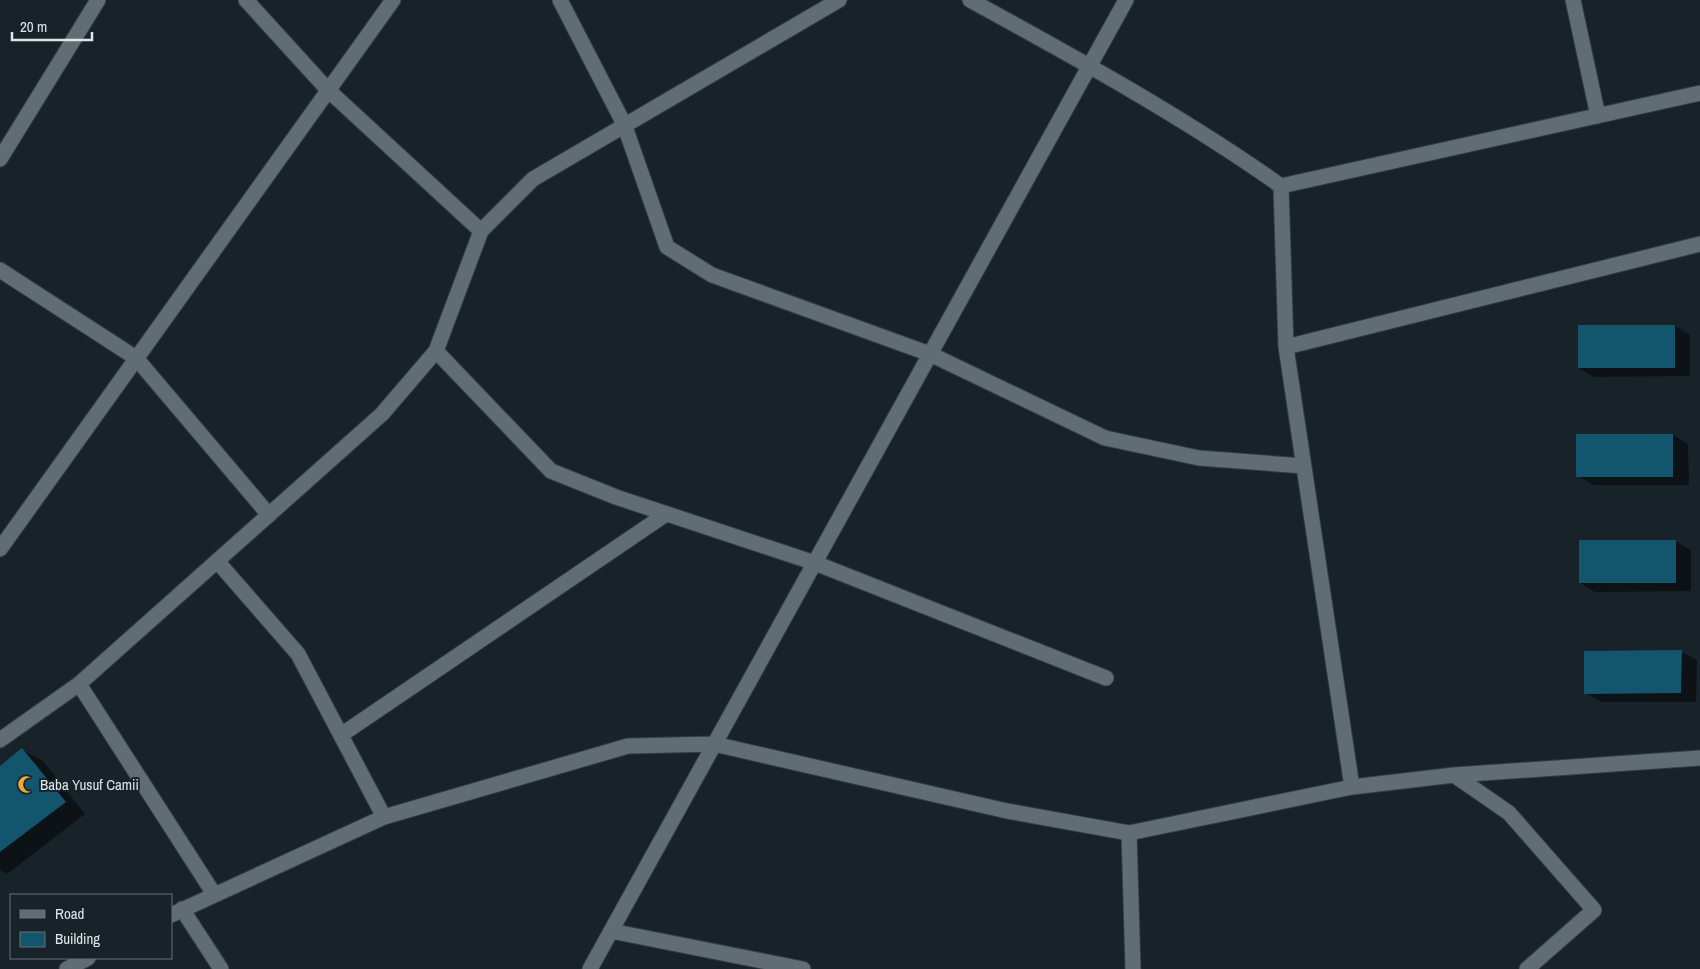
<svg xmlns="http://www.w3.org/2000/svg" width="1700" height="969" viewBox="0 0 1700 969" font-family="'Archivo Narrow',sans-serif">
	<style>
		.shadow { fill: #0007 }
		.building { fill: #14556e }
		.lines { fill: none; stroke-linecap: round; stroke-linejoin: round }
		.minor-casing { stroke: #343d40; stroke-width: 17 }
		.minor { stroke: #606d73; stroke-width: 15 }
		.labels { text-anchor: middle; dominant-baseline: central; stroke-width: 4; stroke-linejoin: round; paint-order: stroke }
		.poi-label { font-size: 15px; fill: #dde5e8; stroke: #182329; text-anchor: start }
	</style>
	<rect width="100%" height="100%" fill="#182329"/>
	<path class="shadow" d="M1675 326 1690 335V376L1594 377 1579 368Z
		M1578 435H1673L1688 444 1689 485H1593L1578 476Z
		M1675 541 1691 550V591L1595 592 1580 583Z
		M1681 652 1697 660 1696 702H1601L1586 693Z
		M22 750 43 761 85 814 7 874 0 870V768Z"/>
	<path class="building" d="M1578 325H1675V368H1578Z
		M1576 434H1673V477H1576Z
		M1579 540H1676V583H1579Z
		M1682 650 1681 693 1584 694V651Z
		M22 748 66 802 0 852V766Z"/>
	<g class="lines">
		<defs>
			<path id="minor" d="M246 0 328 90 481 231
				M560 0 624 124 667 247 712 275 930 354 1105 438 1199 458 1304 466
				M970 0C1076 58 1182 116 1281 186L1286 347 1352 787
				M1573 0 1598 116
				M0 159 98 0
				M1281 186 1700 93
				M0 270 136 358 269 515
				M1286 347 1700 244
				M436 351 551 471 616 497 815 563 1106 678
				M0 549 393 0
				M217 561 298 654 384 817
				M79 684 214 894
				M341 735 666 514
				M0 740 79 684 382 414 436 351 481 231 533 179 839 0
				M1454 775 1700 758
				M1129 833 1133 969
				M182 909 221 969
				M171 915 384 817 628 746 714 744 1007 811 1129 833 1352 787 1454 775 1509 813 1594 910 1527 969
				M611 931 803 969
				M67 969 88 958
				M590 969 1126 0"/>
		</defs>
		<use href="#minor" class="minor-casing"/>
		<use href="#minor" class="minor"/>
	</g>
	<defs>
		<symbol id="mosque-bare" viewBox="-9 -9 18 18"><path d="M3.5-4.9A6 6 0 1 0 3.5 4.9A5 5 0 1 1 3.5-4.9Z" fill="#e8ab37" stroke="#182329" stroke-width="2.5" paint-order="stroke"/></symbol>
	</defs>
	<g fill-rule="evenodd">
		<use href="#mosque-bare" x="14" y="772" width="25" height="25"/>
	</g>
	<g class="labels">
		<g class="poi-label">
			<text x="40" y="784">Baba Yusuf Camii</text>
		</g>
	</g>
	<rect x="10" y="894" width="162" height="65" fill="#182329" stroke="#677175"/>
	<rect x="20" y="910" width="25" height="8" fill="#606d73" stroke="#677175"/>
	<text x="55" y="919" font-size="15" fill="#dde5e8">Road</text>
	<rect x="20" y="932" width="25" height="15" fill="#14556e" stroke="#677175"/>
	<text x="55" y="944" font-size="15" fill="#dde5e8">Building</text>
	<path d="M12 32v8h80v-8" fill="none" stroke="#dde5e8" stroke-width="2.5"/>
	<text x="20" y="32" font-size="15" fill="#dde5e8" stroke="#182329" stroke-width="4" paint-order="stroke">20 m</text>
</svg>
